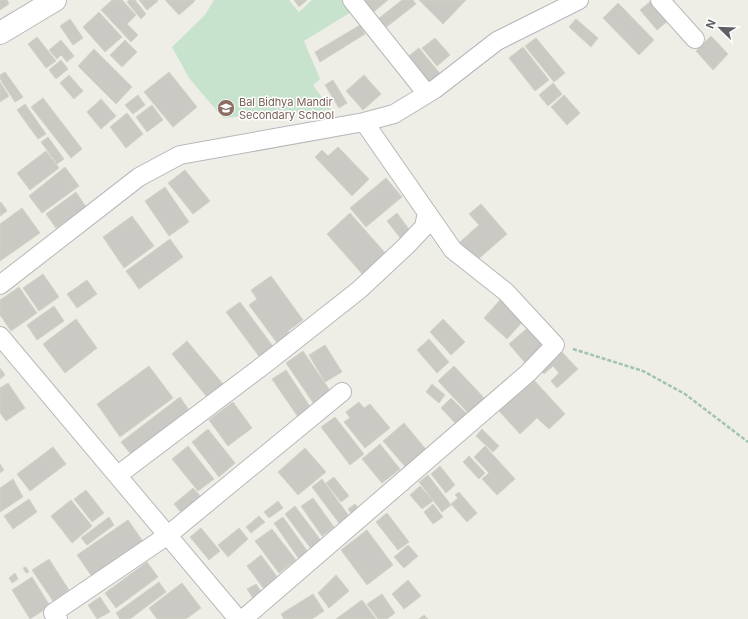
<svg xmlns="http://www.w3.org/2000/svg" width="748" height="619" viewBox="0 0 748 619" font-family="Inter,sans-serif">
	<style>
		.green { fill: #c7e3ce }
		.building { fill: #cac9c3; stroke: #d2d2c6 }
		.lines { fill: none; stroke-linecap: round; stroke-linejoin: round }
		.minor-casing { stroke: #b7b7bc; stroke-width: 20 }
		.tertiary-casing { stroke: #b7b7bc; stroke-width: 24 }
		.path { stroke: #a0c3b3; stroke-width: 2.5; stroke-dasharray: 4 2; stroke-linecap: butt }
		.minor { stroke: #fff; stroke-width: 18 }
		.tertiary { stroke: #fff; stroke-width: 22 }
		.labels { text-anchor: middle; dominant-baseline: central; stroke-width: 3; stroke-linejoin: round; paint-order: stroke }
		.education-label { font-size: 11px; fill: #785e54; stroke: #fff; text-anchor: start }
	</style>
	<rect width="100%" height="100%" fill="#eeeee7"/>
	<path class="green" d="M214 0H289L299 12 312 0H343L353 11 304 41 320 79 313 85 331 110 223 118 189 78 172 47 205 15Z"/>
	<path class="building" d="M0 0H7L9 4 0 10Z
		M112 0H122L136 15 127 24 138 35 131 42 101 10Z
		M129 0H135L146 14 141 19 127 2Z
		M139 0H157L158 1 147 10Z
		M165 0H194L195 1 179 15Z
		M294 0H307L299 7Z
		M360 0H388L371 14Z
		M402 0H413L416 4 380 32 373 23Z
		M419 0H466L443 24Z
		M652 0 670 19 657 30 640 10Z
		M618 3 654 40 639 55 603 18Z
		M99 12 122 37 105 52 83 27Z
		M70 19 83 38 73 45 60 26Z
		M576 19 598 38 591 47 569 27Z
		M360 25 365 34 320 62 315 52Z
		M711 36 728 54 713 70 696 51Z
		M37 37 56 61 46 68 28 44Z
		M435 38 450 55 437 66 422 48Z
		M536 38 565 73 554 82 525 46Z
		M61 40 74 56 67 62 61 55 57 59 49 50Z
		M125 40 137 52 122 67 110 55Z
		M523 47 549 80 535 91 509 58Z
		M419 48 442 76 429 86 406 58Z
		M94 49 132 87 116 104 78 66Z
		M61 60 68 69 56 79 49 70Z
		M5 72 23 97 15 102 0 79V75Z
		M169 72 197 107 173 127 144 92Z
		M69 75 83 91 74 99 60 83Z
		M364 75 381 94 363 110 346 91Z
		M333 80 347 103 339 108 325 85Z
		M0 82 9 96 0 102Z
		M553 83 562 94 548 106 539 95Z
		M138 95 145 105 133 114 125 105Z
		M564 95 580 113 567 125 551 107Z
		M43 98 82 149 71 158 31 107Z
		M101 99 116 116 101 129 87 112Z
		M25 104 46 134 38 139 17 110Z
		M152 105 163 120 147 132 136 117Z
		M127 113 143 134 126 148 110 127Z
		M48 137 64 159 57 164 41 142Z
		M338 147 369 179 352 196 315 157 322 150 328 156Z
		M46 151 59 168 30 190 17 173Z
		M65 167 79 186 42 213 29 196Z
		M185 170 210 201 193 214 168 183Z
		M386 178 402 197 366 227 350 208Z
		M165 187 189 222 169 236 145 201Z
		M76 192 86 207 56 228 46 214Z
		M1 202 7 211 0 216V203Z
		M481 204 507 234 476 261 460 242 479 225 469 214Z
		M22 208 40 233 0 261V224Z
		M350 213 387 255 364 276 327 234Z
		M397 213 411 232 401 239 387 221Z
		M132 216 154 246 124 268 103 237Z
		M170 239 183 257 139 289 126 271Z
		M43 274 59 297 39 311 23 288Z
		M271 276 303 320 288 331 293 338 280 347 249 305 257 299 251 290Z
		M87 280 97 294 77 308 67 294Z
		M19 287 37 313 11 331 0 315V300Z
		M500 300 524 320 507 339 484 318Z
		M240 302 275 349 261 359 226 312Z
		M54 306 64 321 37 340 27 325Z
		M76 319 97 348 65 373 43 344Z
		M443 319 465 342 451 355 430 332Z
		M532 324 550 345 527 365 509 344Z
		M429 339 449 362 437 373 417 350Z
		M187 341 223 384 207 397 172 354Z
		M325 345 342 372 325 382 309 355Z
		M558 348 578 369 557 388 551 381 559 373 553 366 544 374 537 367Z
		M303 351 331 392 314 404 286 363Z
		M149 366 173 398 120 437 97 404Z
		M454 366 487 401 471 416 438 381Z
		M0 368 5 375 0 379Z
		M286 370 311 408 298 417 272 379Z
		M533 379 565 414 549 429 537 418 520 434 499 411Z
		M8 383 25 408 6 421 0 413V388Z
		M432 384 445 395 439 403 426 392Z
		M180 397 191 413 133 457 121 442Z
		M451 398 470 417 460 428 441 408Z
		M233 402 252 428 228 446 209 420Z
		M359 402 364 408 370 404 390 428 365 448 344 422 350 418 346 412Z
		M335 417 364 454 350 465 321 427Z
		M404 423 429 453 408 470 383 441Z
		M208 429 235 463 219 477 192 442Z
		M482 429 499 446 493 452 476 436Z
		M380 444 400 469 382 483 362 459Z
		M188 446 214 479 198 491 172 459Z
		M485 446 515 479 497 495 482 479 489 473 474 457Z
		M53 447 66 464 30 491 17 474Z
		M305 448 326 472 298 495 278 472Z
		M469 456 485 473 479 479 463 462Z
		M0 464 4 470 0 473Z
		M440 466 455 485 446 493 431 474Z
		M428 475 451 505 442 512 419 482Z
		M334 477 349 496 341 502 326 483Z
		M13 479 23 497 0 512V488Z
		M322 479 349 516 339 523 312 487Z
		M420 486 433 501 422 509 410 495Z
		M193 488 204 500 184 516 174 504Z
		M86 490 104 513 92 522 74 499Z
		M459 492 477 513 467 522 451 504 458 498 455 495Z
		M313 498 334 527 322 536 301 506Z
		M29 499 37 512 13 529 4 516Z
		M71 500 92 526 72 543 51 516Z
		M278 501 283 508 269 518 264 512Z
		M355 504 361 512 354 517 348 509Z
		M433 504 443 517 433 524 424 512Z
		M295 506 322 542 312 550 285 514Z
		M387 513 409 542 398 550 376 522Z
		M259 516 265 522 251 533 246 527Z
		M109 517 114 525 87 545 81 538Z
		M283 517 308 552 299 559 274 523Z
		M128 520 144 543 93 578 77 555Z
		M201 528 220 551 209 560 190 537Z
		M239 528 248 539 228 557 218 545Z
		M272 529 296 560 279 573 255 541Z
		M367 530 393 565 367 585 341 550Z
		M408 545 418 556 404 568 394 557Z
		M261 555 278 578 264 589 247 566Z
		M49 559 69 590 53 601 32 570Z
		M147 562 158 577 116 608 105 593Z
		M26 567 29 572 26 573 23 568Z
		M15 573 18 579 12 583 9 578Z
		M336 575 349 591 329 608 318 593Z
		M32 577 50 606 30 619 12 590Z
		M408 580 421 596 404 609 392 594Z
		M159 582 166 592 130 619H120L116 613Z
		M182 583 201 608 186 619H157L149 608Z
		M256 584 262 593 253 598 247 589Z
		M313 594 324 611 312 619H284L281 614Z
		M382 594 395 613 387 619H378L367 604Z
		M100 597 110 612 97 619 88 605Z
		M362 600 376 619H336Z
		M424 615 428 619H419Z"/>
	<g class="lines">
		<defs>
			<path id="minor" d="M352 0 427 94
				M660 0 695 39
				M0 285 139 177 180 155 364 122 394 114 435 89 497 41 579 0
				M0 336 238 619
				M118 475 265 364 359 290 406 246 424 227 427 212
				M58 619 53 613 168 535 342 392
				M243 619 528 373 555 345 506 292 453 250 364 122"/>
			<path id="tertiary" d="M0 33 55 0"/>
		</defs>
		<use href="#minor" class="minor-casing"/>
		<use href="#tertiary" class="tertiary-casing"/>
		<path class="path" d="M573 349 643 371 685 394 748 442"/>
		<use href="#minor" class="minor"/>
		<use href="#tertiary" class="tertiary"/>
	</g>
	<defs>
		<symbol id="school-disc" viewBox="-11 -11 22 22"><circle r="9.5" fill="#8d6e63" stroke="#fff"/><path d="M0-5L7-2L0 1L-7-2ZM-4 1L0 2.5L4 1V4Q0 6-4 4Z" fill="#fff"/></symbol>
	</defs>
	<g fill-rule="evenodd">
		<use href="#school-disc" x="216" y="98" width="20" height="20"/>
	</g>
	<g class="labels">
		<g class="education-label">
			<text x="239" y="102">Bal Bidhya Mandir<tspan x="239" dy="13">Secondary School</tspan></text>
		</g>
	</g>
	<g transform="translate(720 28) rotate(293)" stroke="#ffffff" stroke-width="3" paint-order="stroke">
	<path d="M0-3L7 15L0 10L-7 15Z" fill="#5e5f65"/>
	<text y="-6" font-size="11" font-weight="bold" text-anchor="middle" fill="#5e5f65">N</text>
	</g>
</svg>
